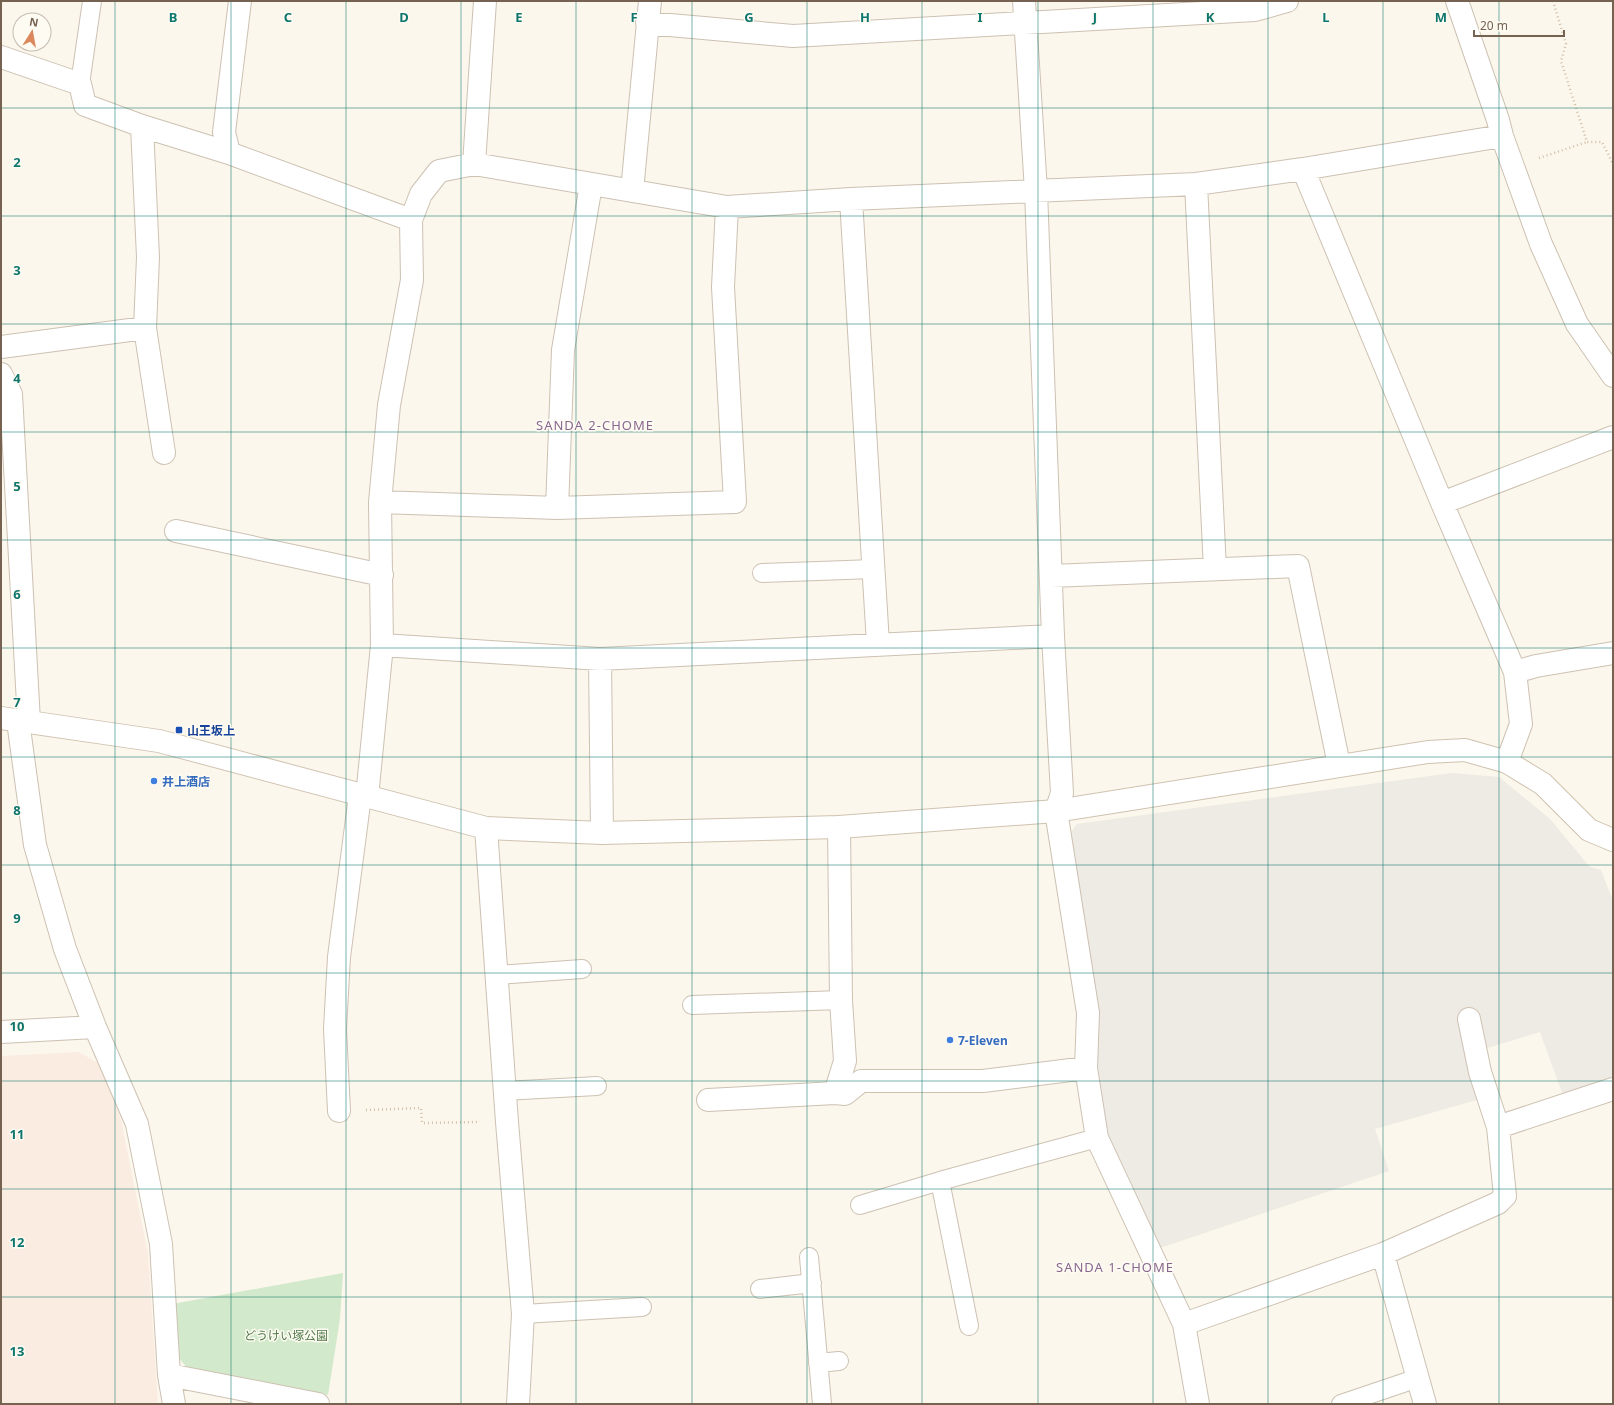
<svg xmlns="http://www.w3.org/2000/svg" width="1614" height="1405" viewBox="0 0 1614 1405" font-family="'Noto Sans','Noto Sans JP',sans-serif">
	<style>
		.commercial { fill: #fbece1 }
		.industrial { fill: #eeeae4 }
		.green { fill: #d3e9cb }
		.lines { fill: none; stroke-linecap: round; stroke-linejoin: round }
		.lane-casing { stroke: #cdc1b2; stroke-width: 20 }
		.street-casing { stroke: #cdc1b2; stroke-width: 24 }
		.secondary-casing { stroke: #d0c2b0; stroke-width: 24 }
		.path { stroke: #d4bfa8; stroke-width: 2.5; stroke-dasharray: 1 3; stroke-linecap: butt }
		.lane { stroke: #fff; stroke-width: 18 }
		.street { stroke: #fff; stroke-width: 22 }
		.secondary { stroke: #fff; stroke-width: 22 }
		.grid { fill: none; stroke: #0f766e; stroke-width: 1; stroke-opacity: 0.55 }
		.transit-dot { fill: #1a4fb4; stroke: #fefbf3; stroke-width: 1.5 }
		.shop-dot { fill: #3f7fe0; stroke: #fefbf3; stroke-width: 1.5 }
		.labels { text-anchor: middle; dominant-baseline: central; stroke-width: 3; stroke-linejoin: round; paint-order: stroke }
		.transit-label { font-size: 12px; font-weight: bold; fill: #164399; stroke: #fefbf3; text-anchor: start }
		.shop-label { font-size: 12px; font-weight: bold; fill: #366cbe; stroke: #fefbf3; text-anchor: start }
		.park-label { font-size: 12px; fill: #517a49; stroke: #fefbf3 }
		.neighbourhood-label { font-size: 13px; letter-spacing: 1px; fill: #896890; stroke: #fefbf3 }
		.grid-label { font-size: 13px; text-anchor: middle; font-weight: bold; fill: #0f766e; stroke: #fefbf3; stroke-width: 3; stroke-linejoin: round; paint-order: stroke }
	</style>
	<rect width="100%" height="100%" fill="#fbf7ec"/>
	<path class="commercial" d="M79 1052 101 1065 121 1120 148 1254 158 1404H1V1056Z"/>
	<path class="industrial" d="M1452 773 1499 777 1550 819 1590 867 1601 870 1613 901V1082L1564 1098 1540 1032 1484 1049 1480 1099 1375 1129 1389 1171 1160 1248 1112 1153 1103 1123 1068 836 1077 824Z"/>
	<path class="green" d="M343 1273 340 1319 328 1395 189 1370 178 1357 172 1304Z"/>
	<g class="lines">
		<defs>
			<path id="lane" d="M80 84 92 1
				M762 573 874 569
				M497 975 582 969
				M692 1005 841 1000
				M505 1091 597 1086
				M940 1181 969 1326
				M860 1205 940 1181 1097 1138
				M809 1257 822 1404
				M760 1289 812 1283
				M523 1314 642 1307
				M818 1363 839 1361
				M1341 1404 1418 1378"/>
			<path id="street" d="M1024 1 1036 191 1053 636 1062 793 1056 811 1088 1013 1086 1068 1097 1138 1184 1324 1198 1404
				M1457 1 1498 120 1502 136 1541 244 1577 324 1613 376
				M647 23 793 36 1255 10 1287 1
				M1 57 80 84 85 105 142 126 229 153 411 220
				M142 126 148 257 145 328 164 453
				M229 153 224 132 240 1
				M474 164 485 1
				M1303 169 1442 503 1515 672 1521 724 1507 762
				M1196 184 1215 569
				M632 191 650 1
				M851 199 878 644
				M1 347 145 328
				M1 374 11 394 29 722
				M380 502 557 508 735 502 723 287 727 207
				M1442 503 1613 437
				M557 508 563 350 591 185
				M176 531 382 575
				M1051 576 1298 566 1339 765
				M382 645 600 659 1053 636
				M600 659 602 833
				M1515 672 1536 666 1613 653
				M18 721 35 845 65 949 95 1027 137 1124 161 1244 169 1375 174 1404
				M367 797 382 645 380 502 389 405 412 280 411 220 421 194 439 171 474 164 727 207 851 199 1196 184 1303 169 1502 136
				M486 828 507 1122 523 1314 518 1404
				M1 1032 95 1027
				M835 1093 845 1094 861 1081H983L1086 1068
				M708 1100 835 1093 845 1061 841 1000 839 827
				M339 1111 335 1029 339 957 360 796
				M1498 1127 1613 1089
				M1383 1254 1425 1404
				M1184 1324 1383 1254 1498 1203 1505 1196 1498 1127 1480 1072 1469 1019
				M169 1375 318 1404"/>
			<path id="secondary" d="M1 718 159 741 486 828 602 833 839 827 1056 811 1428 752 1465 750 1507 762 1543 784 1589 830 1613 840"/>
		</defs>
		<use href="#lane" class="lane-casing"/>
		<use href="#street" class="street-casing"/>
		<use href="#secondary" class="secondary-casing"/>
		<path class="path" d="M1553 1 1566 44 1561 61 1587 142H1602L1613 164
			M1539 158 1587 142
			M366 1110 421 1108 422 1123 480 1122"/>
		<use href="#lane" class="lane"/>
		<use href="#street" class="street"/>
		<use href="#secondary" class="secondary"/>
	</g>
	<path class="grid" d="M115 1V1404M231 1V1404M346 1V1404M461 1V1404M576 1V1404M692 1V1404M807 1V1404M922 1V1404M1038 1V1404M1153 1V1404M1268 1V1404M1383 1V1404M1499 1V1404M1 108H1613M1 216H1613M1 324H1613M1 432H1613M1 540H1613M1 648H1613M1 757H1613M1 865H1613M1 973H1613M1 1081H1613M1 1189H1613M1 1297H1613"/>
	<rect class="transit-dot" x="175" y="726" width="8" height="8" rx="2"/>
	<g class="shop-dot">
		<circle cx="154" cy="781" r="4"/>
		<circle cx="950" cy="1040" r="4"/>
	</g>
	<g class="labels">
		<g class="transit-label">
			<text x="187" y="730">山王坂上</text>
		</g>
		<g class="shop-label">
			<text x="162" y="781">井上酒店</text>
			<text x="958" y="1040">7-Eleven</text>
		</g>
		<g class="park-label">
			<text x="286" y="1335">どうけい塚公園</text>
		</g>
		<g class="neighbourhood-label">
			<text x="595" y="425">SANDA 2-CHOME</text>
			<text x="1115" y="1267">SANDA 1-CHOME</text>
		</g>
	</g>
	<g class="grid-label">
		<text x="173" y="22">B</text>
		<text x="288" y="22">C</text>
		<text x="404" y="22">D</text>
		<text x="519" y="22">E</text>
		<text x="634" y="22">F</text>
		<text x="749" y="22">G</text>
		<text x="865" y="22">H</text>
		<text x="980" y="22">I</text>
		<text x="1095" y="22">J</text>
		<text x="1210" y="22">K</text>
		<text x="1326" y="22">L</text>
		<text x="1441" y="22">M</text>
		<text x="17" y="167">2</text>
		<text x="17" y="275">3</text>
		<text x="17" y="383">4</text>
		<text x="17" y="491">5</text>
		<text x="17" y="599">6</text>
		<text x="17" y="707">7</text>
		<text x="17" y="815">8</text>
		<text x="17" y="923">9</text>
		<text x="17" y="1031">10</text>
		<text x="17" y="1139">11</text>
		<text x="17" y="1247">12</text>
		<text x="17" y="1356">13</text>
	</g>
	<rect width="1614" height="1405" fill="none" stroke="#766250" stroke-width="4"/>
	<g transform="translate(32 32) rotate(11)"><circle r="19" fill="#fefbf3" stroke="#c8beb2"/>
	<path d="M0-3L7 15L0 10L-7 15Z" fill="#db895c"/>
	<text y="-6" font-size="11" font-weight="bold" text-anchor="middle" fill="#766250">N</text>
	</g>
	<path d="M1474 30v6h90v-6" fill="none" stroke="#766250" stroke-width="2"/>
	<text x="1480" y="30" font-size="12" fill="#766250" stroke="#fefbf3" stroke-width="3" paint-order="stroke">20 m</text>
</svg>
